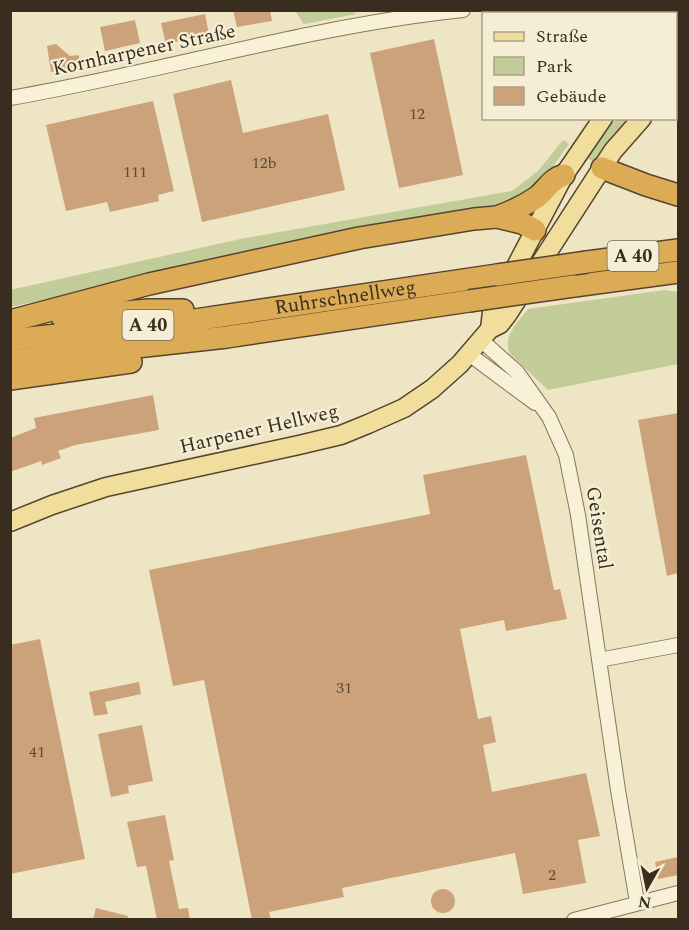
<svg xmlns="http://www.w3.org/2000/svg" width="689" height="930" viewBox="0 0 689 930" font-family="Spectral,serif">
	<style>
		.green { fill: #c2cc98 }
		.building { fill: #cca27a }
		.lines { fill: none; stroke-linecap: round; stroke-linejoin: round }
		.minor-casing { stroke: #88765b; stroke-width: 16 }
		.major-casing { stroke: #56442f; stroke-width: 21 }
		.highway-casing { stroke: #56442f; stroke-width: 24 }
		.minor { stroke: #f9f1d7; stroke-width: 14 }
		.major { stroke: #f1dd9c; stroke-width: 18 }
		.highway { stroke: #dcab56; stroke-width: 21 }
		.highway-bridge-casing { stroke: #56442f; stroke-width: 24; stroke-linecap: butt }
		.highway-bridge { stroke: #dcab56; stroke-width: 21 }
		.labels { text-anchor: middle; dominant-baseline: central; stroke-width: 4.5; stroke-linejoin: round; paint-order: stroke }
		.number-label { font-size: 16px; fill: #5d4a35 }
		.shield { fill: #f5eed4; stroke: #716755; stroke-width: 1.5 }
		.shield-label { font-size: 18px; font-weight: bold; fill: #382d1e }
		.street-label { font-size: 20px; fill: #382d1e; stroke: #f5eed4 }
	</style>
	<rect width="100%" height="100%" fill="#eee5c4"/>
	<path class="green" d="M295 11H352L356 14 304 24Z
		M615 119H632L595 162 587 158 588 154Z
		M563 140 569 144 551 169 515 204 261 251 11 307 10 290 245 238 512 191 538 171Z
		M665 290 678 292V364L548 390 510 354C502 336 518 322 528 309Z"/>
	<path class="building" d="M233 10H270L272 21 237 27Z
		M205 14 209 34 166 44 161 23Z
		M135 20 140 43 105 51 100 27Z
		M434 39 463 175 399 188 370 53Z
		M56 44 70 56 79 55 80 66 51 72 47 46Z
		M231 80 243 133 328 114 345 190 202 222 173 94Z
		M153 101 174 191 158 195 159 201 110 212 107 202 66 211 46 125Z
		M153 395 159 430 75 445 58 451 61 458 42 465 41 461 10 472V438L36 428 34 418Z
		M678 413V573L667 576 638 420Z
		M526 455 554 590 560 589 567 619 506 631 504 620 460 629 478 719 491 716 496 742 483 745 492 792 586 773 600 836 578 840 586 883 523 894 515 853 342 888 344 897 269 912 271 920H252L204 680 173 686 149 570 430 514 423 475Z
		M40 639 85 859 10 874V645Z
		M139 682 141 694 105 702 108 714 94 716 89 692Z
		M142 725 153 781 128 786 129 793 111 797 98 734Z
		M165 815 174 860 169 861 179 909 188 908 190 920H157L146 866 137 867 127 822Z
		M678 857V875L658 879 655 862Z
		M431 901a12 12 0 1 1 24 0a12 12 0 1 1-24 0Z
		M96 908 128 916 127 920H93Z"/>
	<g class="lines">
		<defs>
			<path id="minor" d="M578 10 582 14
				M603 10 616 14
				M676 70 678 73
				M10 98C162 72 309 26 463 10
				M481 340 517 372 549 417 566 455 578 515 618 790 637 902
				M469 354 535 403
				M599 660 678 645
				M574 920 678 893"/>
			<path id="major" d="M676 33 678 34
				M676 51 678 49
				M676 89 678 87
				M490 329 492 312 564 175 603 118
				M10 522 52 505 106 487 299 445 341 435 368 424 404 408 432 389 460 364 490 329 500 324 507 315 613 151 642 118"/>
			<g id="highway">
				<path d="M602 168 646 185 678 195"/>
				<path d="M497 217C511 212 524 206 537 197 547 189 551 179 564 175"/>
				<path d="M587 262 678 250"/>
				<path d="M574 286 678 272"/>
				<path d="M62 317 149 310H183"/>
				<path d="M10 321 149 284 359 238 474 219 497 217 522 223 535 230"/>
				<path id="s1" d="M10 340 188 321 497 275"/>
				<path d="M10 361 227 337 469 301"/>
				<path d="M10 379 131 362"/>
			</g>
		</defs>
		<use href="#minor" class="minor-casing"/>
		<use href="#major" class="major-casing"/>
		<use href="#highway" class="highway-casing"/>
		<use href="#minor" class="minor"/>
		<use href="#major" class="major"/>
		<use href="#highway" class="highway"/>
		<defs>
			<path id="highway-bridge" d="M497 275 587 262
				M469 301 574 286"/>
		</defs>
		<use href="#highway-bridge" class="highway-bridge-casing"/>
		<use href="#highway-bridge" class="highway-bridge"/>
	</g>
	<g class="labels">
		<g class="number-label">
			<text x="417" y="114">12</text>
			<text x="264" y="163">12b</text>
			<text x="135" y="172">111</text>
			<text x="344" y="688">31</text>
			<text x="37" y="752">41</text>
			<text x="552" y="875">2</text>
		</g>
		<g class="shield">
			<rect x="607.5" y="241" width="51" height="30" rx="4.5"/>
			<rect x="122.5" y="310" width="51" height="30" rx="4.5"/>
		</g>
		<g class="shield-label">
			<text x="633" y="256">A 40</text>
			<text x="148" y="325">A 40</text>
		</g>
		<g class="street-label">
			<text transform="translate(144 50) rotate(-12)">Kornharpener Straße</text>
			<text stroke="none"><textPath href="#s1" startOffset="338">Ruhrschnellweg</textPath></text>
			<text transform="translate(259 429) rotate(-13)">Harpener Hellweg</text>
			<text transform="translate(599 528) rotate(81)">Geisental</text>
		</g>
	</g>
	<rect width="689" height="930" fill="none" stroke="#382d1e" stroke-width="24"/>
	<rect x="482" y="12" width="195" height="108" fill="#f5eed4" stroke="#a9a18b" stroke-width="1.5"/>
	<rect x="494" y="32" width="30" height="9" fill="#f1dd9c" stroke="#a9a18b" stroke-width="1.5"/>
	<text x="536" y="42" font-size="18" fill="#382d1e">Straße</text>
	<rect x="494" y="57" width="30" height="18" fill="#c2cc98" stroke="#a9a18b" stroke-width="1.5"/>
	<text x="536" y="72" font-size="18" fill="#382d1e">Park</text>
	<rect x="494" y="87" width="30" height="18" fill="#cca27a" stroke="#a9a18b" stroke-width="1.5"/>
	<text x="536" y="102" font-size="18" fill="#382d1e">Gebäude</text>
	<g transform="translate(647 888) rotate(189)" stroke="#f5eed4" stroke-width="4.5" paint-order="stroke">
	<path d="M0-4.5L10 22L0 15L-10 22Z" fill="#382d1e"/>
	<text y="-9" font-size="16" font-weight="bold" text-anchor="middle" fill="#382d1e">N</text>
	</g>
</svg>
